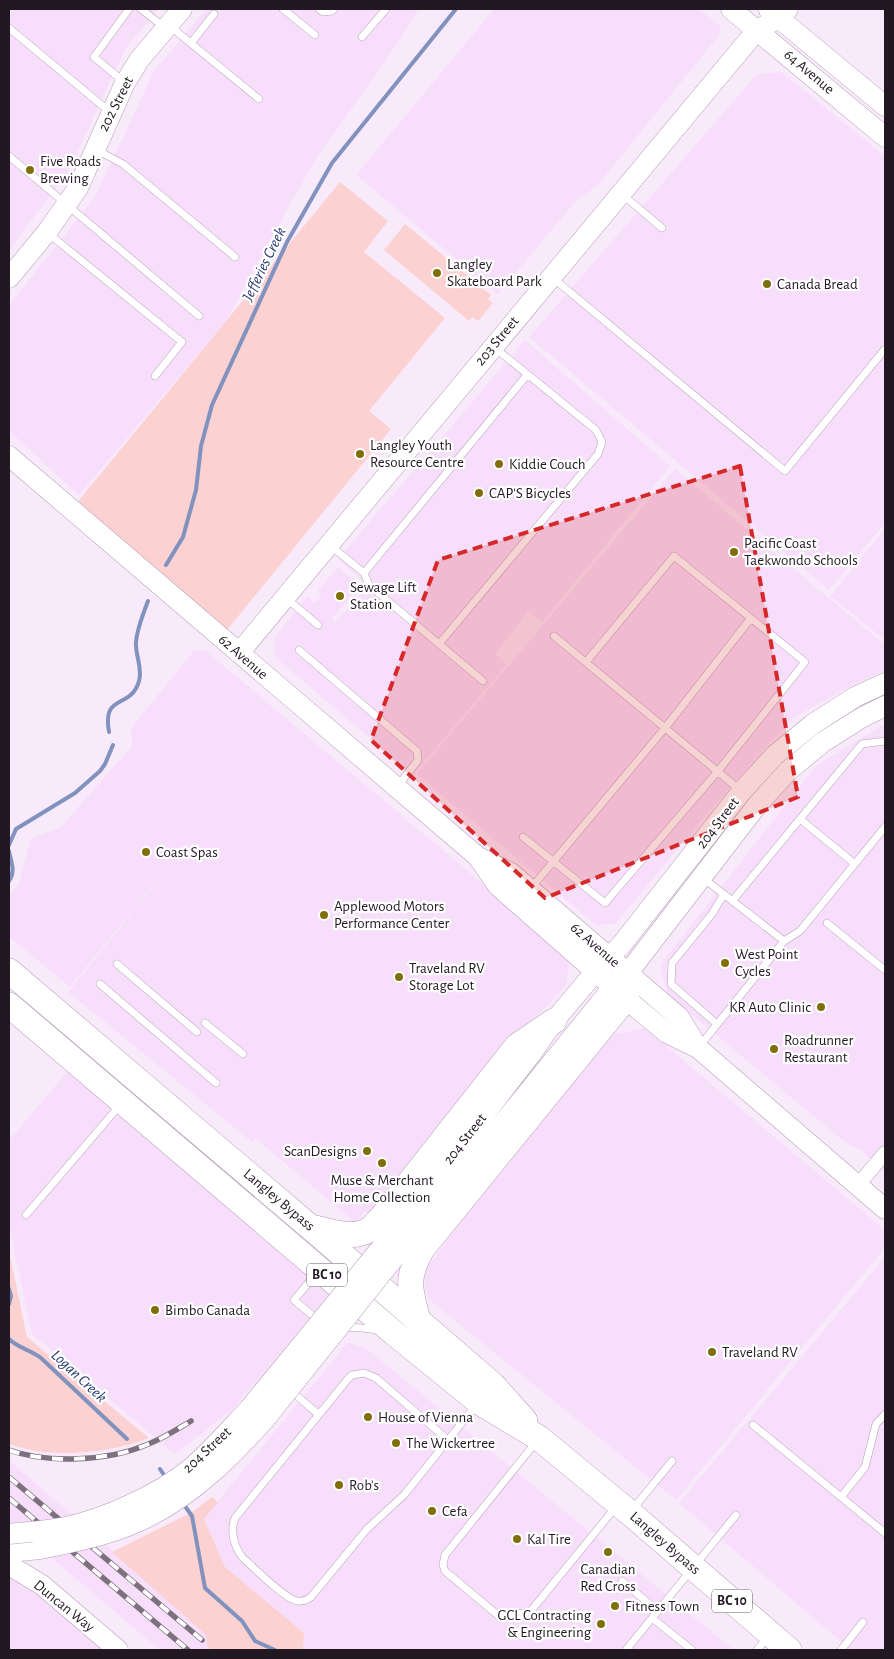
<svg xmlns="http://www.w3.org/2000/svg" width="894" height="1659" viewBox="0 0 894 1659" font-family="'Alegreya Sans',sans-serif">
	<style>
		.built { fill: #f7dffb }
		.green { fill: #fcd1d2 }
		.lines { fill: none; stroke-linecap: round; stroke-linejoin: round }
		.stream { stroke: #8092bd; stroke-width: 4 }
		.lane-casing { stroke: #b59eb8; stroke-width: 8 }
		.street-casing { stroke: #b59eb8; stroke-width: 15 }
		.secondary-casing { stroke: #b59eb8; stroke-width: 21 }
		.highway-casing { stroke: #b59eb8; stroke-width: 26 }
		.lane { stroke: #fff; stroke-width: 7 }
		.street { stroke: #fff; stroke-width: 14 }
		.secondary { stroke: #fff; stroke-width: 20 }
		.highway { stroke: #fff; stroke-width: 25 }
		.rail-casing { stroke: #7d717e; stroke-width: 5.5 }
		.rail { stroke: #fff; stroke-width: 4; stroke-dasharray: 11; stroke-linecap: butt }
		.secondary-bridge-casing { stroke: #b59eb8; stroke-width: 21; stroke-linecap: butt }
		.secondary-bridge { stroke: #fff; stroke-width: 20 }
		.marked { fill: #d62828; fill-opacity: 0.2; stroke: #d62828; stroke-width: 4; stroke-dasharray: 10 6; stroke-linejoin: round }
		.poi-dot { fill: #806e0a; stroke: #fff; stroke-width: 2 }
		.labels { text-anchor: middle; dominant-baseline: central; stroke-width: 4.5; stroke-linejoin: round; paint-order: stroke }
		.shield { fill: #fff; stroke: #645d64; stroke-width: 1 }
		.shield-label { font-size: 14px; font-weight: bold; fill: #211822 }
		.street-label { font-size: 15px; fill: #211822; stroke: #fff }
		.poi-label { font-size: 15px; fill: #211822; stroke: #fff; text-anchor: start }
		.water-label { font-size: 16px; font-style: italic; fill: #2a3d74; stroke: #fff }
	</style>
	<rect width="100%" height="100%" fill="#f9eafb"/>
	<path class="built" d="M9 9H159L126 48 68 172 9 250Z
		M206 9H419L389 56 315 160 226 321 79 495 9 431V305L95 197 154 71Z
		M494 9H699L720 26 721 33 597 186 576 201 498 294 356 175Z
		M781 72 885 156V523L829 590 529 337 757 74Z
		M525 340 670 466 542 622 529 610 495 654 506 665 413 775 275 657 274 638 307 596 315 603 320 597V593L318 590 338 567 360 585 332 619 335 622 368 586 338 559Z
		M675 469 885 645V670L851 686 795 717 762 751 705 816 615 924 596 925 417 774Z
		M885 529V640L830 596Z
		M205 650 463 867 569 962 566 986 500 1054 374 1218 365 1211 356 1223 256 1139 252 1142 68 992 212 814 70 987 9 937V895L19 883 31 838 60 828 132 746 131 728 194 651Z
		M885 724V1173L862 1151 846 1143 668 995 660 965 816 766Z
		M645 1028 885 1230V1248L676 1500 428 1299 423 1273 551 1102 606 1036Z
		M68 1071 330 1294 232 1410 175 1454 32 1334 9 1227V1140Z
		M885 1257V1650H851L679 1503Z
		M348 1342 367 1349 734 1650H303L304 1633 225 1567 204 1518Z
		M9 1460 227 1650H160L9 1522Z
		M9 1575 43 1597 106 1650H9Z"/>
	<path class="green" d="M340 182 388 221 364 252 445 318 369 411 391 429 227 630 75 505Z
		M405 224 491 295 488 299 493 303 478 321 472 317 469 321 384 250Z
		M9 1251 27 1337 149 1438C116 1451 78 1455 43 1452 31 1451 20 1447 9 1444Z
		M212 1497 218 1502 204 1519 225 1567 304 1633 303 1650H212L207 1645 206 1635 112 1552 192 1512Z"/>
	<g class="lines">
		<path class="stream" d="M166 565 183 537 196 490 201 446 212 405 287 242 332 163 456 9
			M109 732C102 692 131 710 139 681 143 668 135 655 136 642 137 629 143 614 148 601
			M9 845 16 829 75 793 100 771 105 764 113 745
			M9 851C11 862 16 871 9 881
			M9 1289 11 1296 9 1304
			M9 1339C18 1348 31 1350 41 1358L127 1439
			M160 1469 166 1478
			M182 1502 192 1516 205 1588 242 1621 255 1641 275 1650"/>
		<defs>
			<path id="lane" d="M141 9 164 27
				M283 9 315 35
				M319 9 323 12 332 11 334 9
				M171 27 259 99
				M9 28 110 112
				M362 37 386 9
				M191 43 214 14
				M124 82 94 57 129 9
				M97 150 123 164 235 257
				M9 156 199 316
				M623 195 662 228
				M49 234 182 342 155 376
				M553 278 785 471 885 349
				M331 546 364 573 369 585 439 644
				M364 573 527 375
				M287 599 318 625
				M554 636 740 790
				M299 650 417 751 418 760 397 787
				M483 681 439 644 598 454 602 442 596 430 495 348
				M800 819 855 864
				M523 837 605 903 718 771 805 662 674 556 586 662
				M703 878 784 941
				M532 887 665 728 751 618
				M733 900 862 744 885 741
				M827 923 885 970
				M117 964 197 1032
				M100 984 216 1083
				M205 1023 243 1054
				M717 1024 671 984 672 963 712 914 724 894
				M699 1047 784 941 800 931 885 827
				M26 1215 120 1105
				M317 1273 294 1300 318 1320
				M344 1327 362 1328 378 1330
				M290 1390 318 1414
				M753 1425 885 1533
				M448 1440 376 1378 364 1373 352 1375 347 1380 235 1518C230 1531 234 1546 242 1557 252 1566 285 1599 297 1601 303 1602 307 1600 311 1597L367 1529 404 1495 477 1404
				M536 1442 445 1555 443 1565 445 1571 500 1617 530 1612 615 1508
				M841 1497 865 1467 876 1424 885 1414
				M633 1509 672 1461
				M622 1581 658 1611
				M652 1618 692 1650
				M626 1650 736 1515
				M757 1650 768 1637
				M841 1650 863 1622"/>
			<path id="street" d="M858 1185 885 1153"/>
			<path id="secondary" d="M731 9 885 137
				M769 10 885 106
				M9 278 47 232 78 188 125 83 139 60 182 9
				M9 456 478 857 511 873 679 1017 698 1048
				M239 653 757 30 779 18 788 9
				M478 857 498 886 638 1009 667 1033 698 1048 885 1209
				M381 1248 531 1054 554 1021 595 972 622 944 742 791 775 755 813 724 855 697 885 683
				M394 1258 613 987 628 973 758 804 788 771 823 742 861 718 885 706
				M9 1552 40 1549
				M9 1565 42 1585 118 1650"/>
			<path id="highway" d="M9 971 309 1226 493 1385 525 1421
				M9 1005 394 1333 479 1402 539 1438 630 1513 789 1650
				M311 1227C329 1231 352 1240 369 1230 374 1226 379 1220 383 1216L517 1046 554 1021
				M418 1320C410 1289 405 1279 422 1249L626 998 628 973"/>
		</defs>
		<use href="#lane" class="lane-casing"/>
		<use href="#street" class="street-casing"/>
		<use href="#secondary" class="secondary-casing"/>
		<use href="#highway" class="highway-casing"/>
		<use href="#lane" class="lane"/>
		<use href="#street" class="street"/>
		<use href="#secondary" class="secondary"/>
		<use href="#highway" class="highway"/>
		<defs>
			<path id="rail" d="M9 1450C48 1464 108 1461 146 1445 162 1439 176 1430 191 1421
				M9 1477 202 1640
				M9 1498 188 1650"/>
		</defs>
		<use href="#rail" class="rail-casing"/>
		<use href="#rail" class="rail"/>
		<defs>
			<path id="secondary-bridge" d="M9 1534C27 1532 47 1531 66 1527 105 1519 159 1494 190 1469 211 1451 230 1429 249 1409L381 1248
				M40 1549C78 1541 116 1534 150 1516 196 1492 232 1456 266 1418L394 1258"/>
		</defs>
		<use href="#secondary-bridge" class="secondary-bridge-casing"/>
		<use href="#secondary-bridge" class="secondary-bridge"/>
	</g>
	<path class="marked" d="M740 466 798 797 545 898 371 740 438 560Z"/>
	<g class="poi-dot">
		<circle cx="30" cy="170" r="5"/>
		<circle cx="437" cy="273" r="5"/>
		<circle cx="767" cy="284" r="5"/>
		<circle cx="360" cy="454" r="5"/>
		<circle cx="499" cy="464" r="5"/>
		<circle cx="479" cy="493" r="5"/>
		<circle cx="734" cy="552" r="5"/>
		<circle cx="340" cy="596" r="5"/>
		<circle cx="146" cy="852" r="5"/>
		<circle cx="324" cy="915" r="5"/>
		<circle cx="725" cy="963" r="5"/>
		<circle cx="399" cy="977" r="5"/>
		<circle cx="821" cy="1007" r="5"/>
		<circle cx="774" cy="1049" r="5"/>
		<circle cx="367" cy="1151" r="5"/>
		<circle cx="382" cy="1163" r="5"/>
		<circle cx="155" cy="1310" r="5"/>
		<circle cx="712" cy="1352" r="5"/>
		<circle cx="368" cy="1417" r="5"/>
		<circle cx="396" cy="1443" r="5"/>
		<circle cx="339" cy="1485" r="5"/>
		<circle cx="432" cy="1511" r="5"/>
		<circle cx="517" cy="1539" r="5"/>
		<circle cx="608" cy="1552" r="5"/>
		<circle cx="615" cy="1606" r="5"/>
		<circle cx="601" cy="1624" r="5"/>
	</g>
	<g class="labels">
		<g class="shield">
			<rect x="307" y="1263.5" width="40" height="23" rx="4"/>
			<rect x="712" y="1589.5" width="40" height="23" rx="4"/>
		</g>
		<g class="shield-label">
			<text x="327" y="1275">BC 10</text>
			<text x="732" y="1601">BC 10</text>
		</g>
		<g class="street-label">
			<text transform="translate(809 72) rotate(40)">64 Avenue</text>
			<text transform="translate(116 104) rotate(-63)">202 Street</text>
			<text transform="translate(497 341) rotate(-50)">203 Street</text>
			<text transform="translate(243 657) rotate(41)">62 Avenue</text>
			<text transform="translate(718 823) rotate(-53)">204 Street</text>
			<text transform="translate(595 945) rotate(41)">62 Avenue</text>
			<text transform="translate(465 1139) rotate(-52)">204 Street</text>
			<text transform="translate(279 1200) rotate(40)">Langley Bypass</text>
			<text transform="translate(207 1450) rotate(-43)">204 Street</text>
			<text transform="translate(665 1543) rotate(41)">Langley Bypass</text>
			<text transform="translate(64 1606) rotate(39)">Duncan Way</text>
		</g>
		<g class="poi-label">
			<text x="40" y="161">Five Roads<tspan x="40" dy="17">Brewing</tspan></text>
			<text x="447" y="264">Langley<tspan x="447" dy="17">Skateboard Park</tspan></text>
			<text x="777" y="284">Canada Bread</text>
			<text x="370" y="445">Langley Youth<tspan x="370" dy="17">Resource Centre</tspan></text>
			<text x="509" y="464">Kiddie Couch</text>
			<text x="489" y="493">CAP'S Bicycles</text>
			<text x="744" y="543">Pacific Coast<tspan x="744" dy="17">Taekwondo Schools</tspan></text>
			<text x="350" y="587">Sewage Lift<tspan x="350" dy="17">Station</tspan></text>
			<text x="156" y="852">Coast Spas</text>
			<text x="334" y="906">Applewood Motors<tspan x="334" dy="17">Performance Center</tspan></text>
			<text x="735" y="954">West Point<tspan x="735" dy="17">Cycles</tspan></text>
			<text x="409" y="968">Traveland RV<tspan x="409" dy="17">Storage Lot</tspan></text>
			<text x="811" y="1007" text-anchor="end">KR Auto Clinic</text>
			<text x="784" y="1040">Roadrunner<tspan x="784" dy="17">Restaurant</tspan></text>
			<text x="357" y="1151" text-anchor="end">ScanDesigns</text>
			<text x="382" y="1180" text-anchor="middle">Muse &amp; Merchant<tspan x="382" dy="17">Home Collection</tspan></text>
			<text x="165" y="1310">Bimbo Canada</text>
			<text x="722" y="1352">Traveland RV</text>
			<text x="378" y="1417">House of Vienna</text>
			<text x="406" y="1443">The Wickertree</text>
			<text x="349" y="1485">Rob's</text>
			<text x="442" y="1511">Cefa</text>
			<text x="527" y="1539">Kal Tire</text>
			<text x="608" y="1569" text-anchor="middle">Canadian<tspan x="608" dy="17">Red Cross</tspan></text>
			<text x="625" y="1606">Fitness Town</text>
			<text x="591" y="1615" text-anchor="end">GCL Contracting<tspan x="591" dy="17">&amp; Engineering</tspan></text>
		</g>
		<g class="water-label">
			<text transform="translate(264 264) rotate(-64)">Jefferies Creek</text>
			<text transform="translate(79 1376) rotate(43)">Logan Creek</text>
		</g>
	</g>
	<rect width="894" height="1659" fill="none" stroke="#211822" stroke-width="20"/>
</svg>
